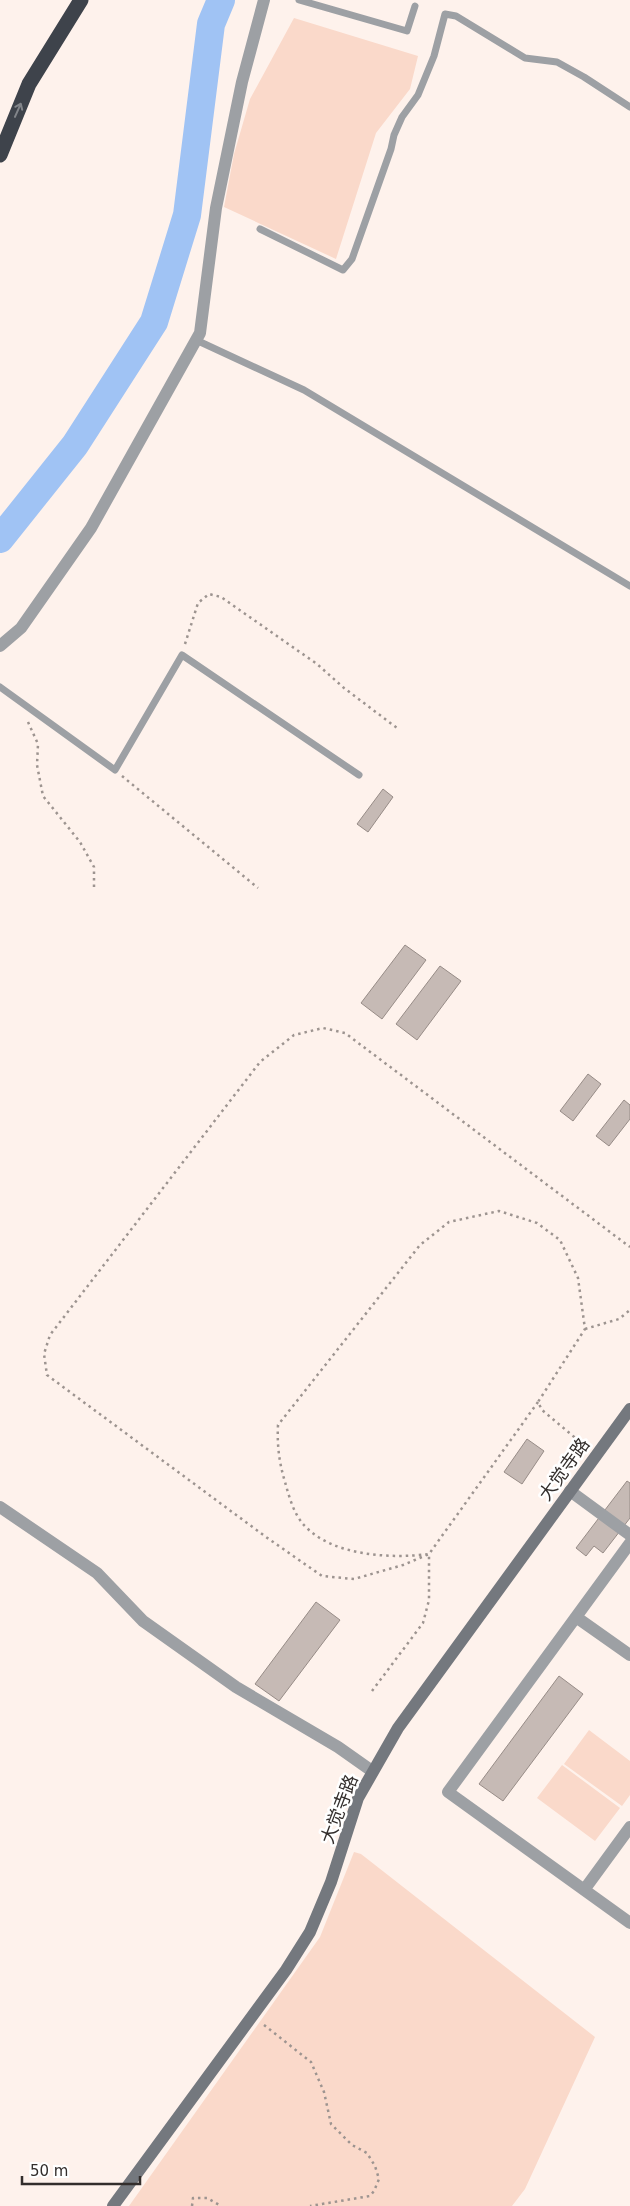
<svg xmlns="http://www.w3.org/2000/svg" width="630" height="2206" viewBox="0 0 630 2206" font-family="'DejaVu Sans','Noto Sans SC',sans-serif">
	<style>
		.green { fill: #fad9ca }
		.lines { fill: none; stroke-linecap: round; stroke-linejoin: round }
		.river { stroke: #a0c3f4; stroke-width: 28 }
		.building { fill: #c6bab5; stroke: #978c87 }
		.path { stroke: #9d9490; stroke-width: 2.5; stroke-dasharray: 2.5 4; stroke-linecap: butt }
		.lane { stroke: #9da0a4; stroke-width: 7 }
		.street { stroke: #9da0a4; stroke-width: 12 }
		.secondary { stroke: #74787e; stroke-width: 12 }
		.highway { stroke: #3e434b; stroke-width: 15 }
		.oneway { stroke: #82858a }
		.labels { text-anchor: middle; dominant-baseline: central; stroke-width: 5; stroke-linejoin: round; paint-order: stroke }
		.street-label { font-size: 18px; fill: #332e2c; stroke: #fff }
	</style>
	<rect width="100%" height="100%" fill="#fef2ec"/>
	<path class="green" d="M294 18 418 56 410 89 376 133 336 259 224 207 234 154 250 99Z
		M589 1730 630 1761V1795L622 1806 564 1764Z
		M562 1765 620 1808 595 1841 537 1798Z
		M354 1852 361 1854 595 2037 525 2189 512 2206H129L320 1937Z"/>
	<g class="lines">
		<path class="river" d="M0 539 75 445 154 322 187 215 211 24 221 0"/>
	</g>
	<path class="building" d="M383 789 393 797 368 832 357 824Z
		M405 945 426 960 382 1019 361 1003Z
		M440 966 461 981 417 1040 396 1024Z
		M588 1074 601 1084 573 1121 560 1111Z
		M624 1100 630 1105V1119L609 1146 596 1136Z
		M527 1439 544 1451 522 1484 504 1472Z
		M627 1481 630 1483V1518L603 1553 594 1546 586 1556 576 1548Z
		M316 1602 340 1620 279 1701 255 1684Z
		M559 1676 583 1694 503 1801 479 1784Z"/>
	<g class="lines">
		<path class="path" d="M185 644 198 603 209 594 221 597 317 664 344 688 397 728
			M28 722 38 744 37 765 43 796 80 842 94 867V890
			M122 776 258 888
			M585 1329 619 1319 630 1310
			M538 1402 429 1554C390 1559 331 1556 303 1524 293 1512 289 1496 285 1482 279 1462 277 1445 278 1425L420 1245 449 1222 499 1211 537 1223 560 1240 578 1278 585 1329 538 1402 542 1410 585 1446
			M372 1691 423 1623 429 1600V1554L403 1565 354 1579 322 1576 266 1537 47 1375 44 1354 50 1335 260 1062 294 1035 323 1028 345 1033 630 1247
			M264 2025 311 2062 324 2092 331 2124 352 2145 367 2153 375 2166 379 2179 374 2191 370 2196 310 2206
			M192 2206 193 2198H207L221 2206"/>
		<path class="lane" d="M299 0 407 31 415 6
			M260 229 343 270 352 259 391 149 394 135 402 117 418 95 434 56 445 14 456 16 525 58 557 62 584 77 630 107
			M196 340 304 390 630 586
			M0 687 115 770 182 655 359 775"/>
		<path class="street" d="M0 646 21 628 91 528 200 333 216 208 242 82 264 0
			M570 1491 630 1535
			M0 1507 97 1573 143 1621 236 1687 338 1747 372 1771
			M630 1543 448 1792 630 1923
			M576 1617 630 1655
			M584 1890 630 1827"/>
		<path class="secondary" d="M113 2206 286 1970 310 1932 331 1882 358 1798 398 1728 630 1409"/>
		<path class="highway" d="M0 155 29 84 81 0"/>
	</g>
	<defs><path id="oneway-shaft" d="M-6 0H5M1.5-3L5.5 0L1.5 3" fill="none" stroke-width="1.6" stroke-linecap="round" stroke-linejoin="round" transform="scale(1.25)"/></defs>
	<use class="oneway" href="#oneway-shaft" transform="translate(18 110) rotate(-66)"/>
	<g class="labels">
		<g class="street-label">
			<text transform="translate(564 1469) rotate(-54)">大觉寺路</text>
			<text transform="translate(339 1809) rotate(-69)">大觉寺路</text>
		</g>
	</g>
	<path d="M22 2176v8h118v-8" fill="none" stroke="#332e2c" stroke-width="2.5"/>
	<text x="30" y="2176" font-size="15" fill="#332e2c" stroke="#ffffff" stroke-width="4" paint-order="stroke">50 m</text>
</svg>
